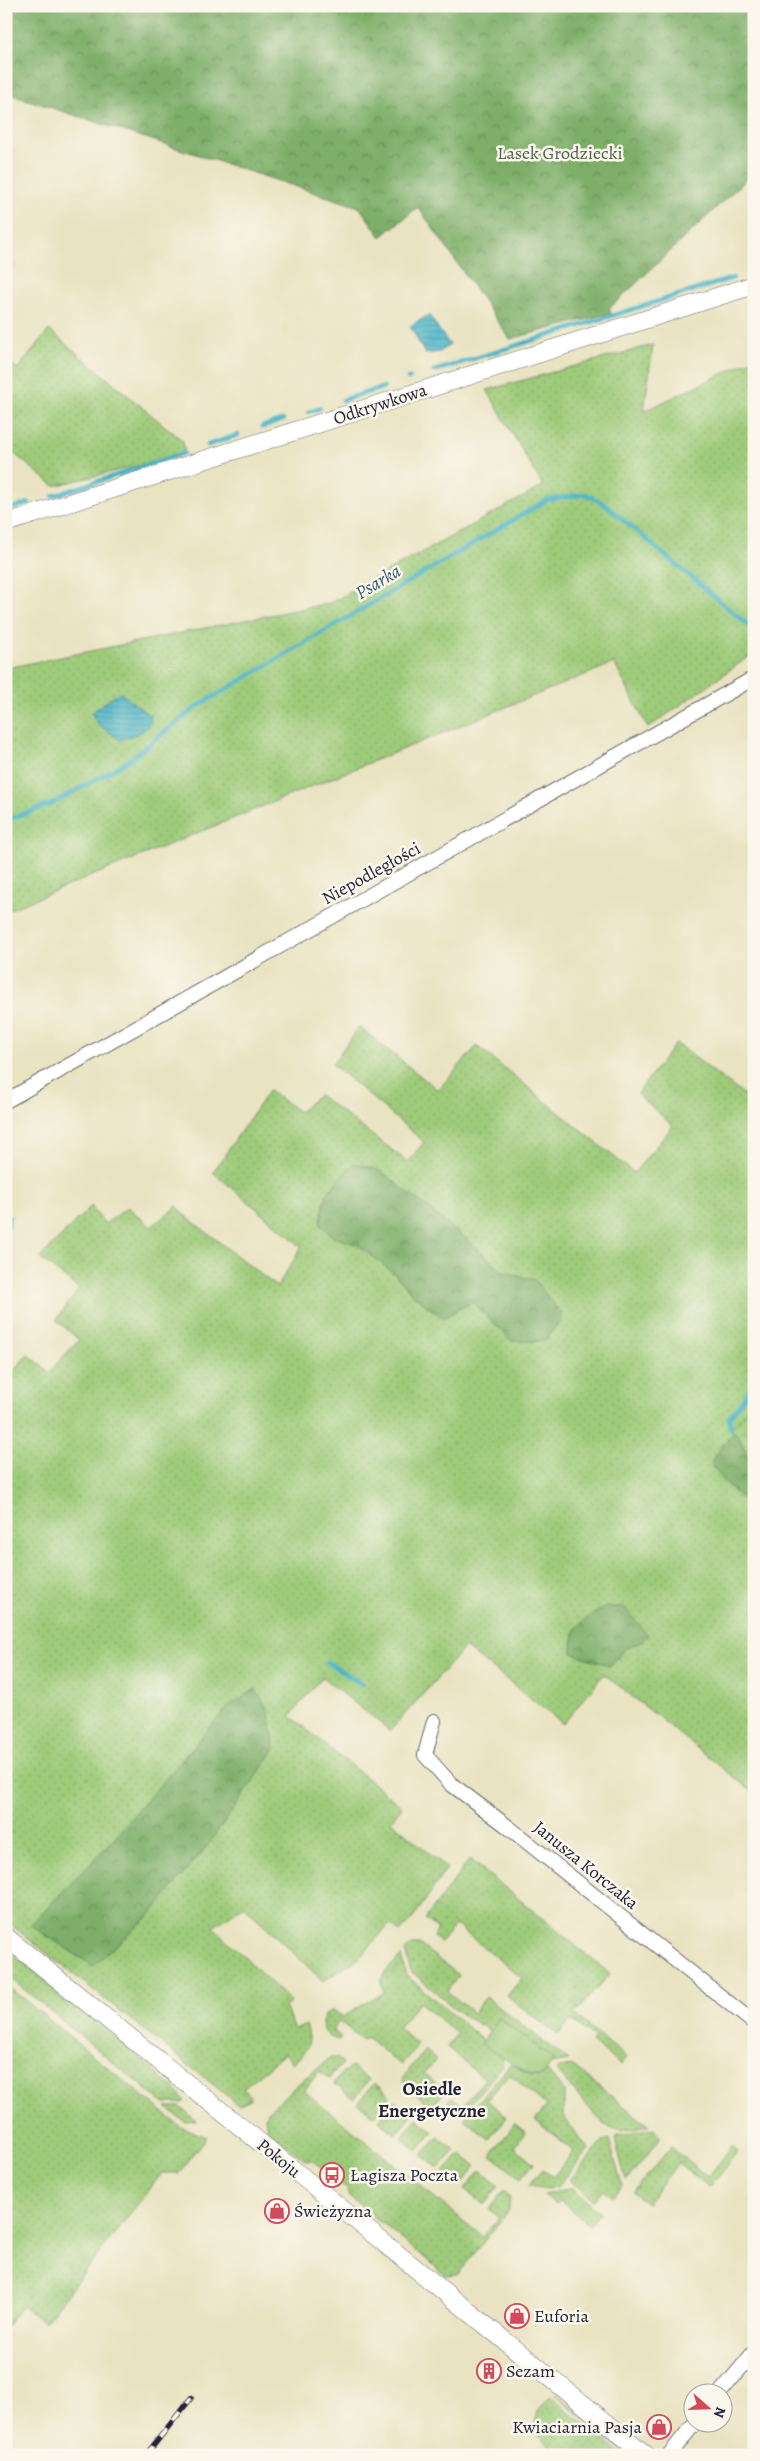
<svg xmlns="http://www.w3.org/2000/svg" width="760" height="2461" viewBox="0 0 760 2461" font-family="Alegreya,serif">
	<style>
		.grass { fill: url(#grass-dots); stroke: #60765a }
		.forest { fill: url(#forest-crowns); stroke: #506852 }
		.wetland { fill: url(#wetland-marsh); stroke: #60765a }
		.green { fill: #9ecb79; stroke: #60765a }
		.water { fill: url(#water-rules); stroke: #366b80 }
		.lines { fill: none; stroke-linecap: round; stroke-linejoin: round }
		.stream { stroke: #49b4c6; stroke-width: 4.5 }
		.minor-casing { stroke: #68666a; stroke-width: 16 }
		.tertiary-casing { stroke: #68666a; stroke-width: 19 }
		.minor { stroke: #fff; stroke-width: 14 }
		.tertiary { stroke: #fff; stroke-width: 18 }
		.rail-casing { stroke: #22223b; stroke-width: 5.5 }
		.rail { stroke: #fbf7ec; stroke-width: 4; stroke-dasharray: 11; stroke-linecap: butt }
		.labels { text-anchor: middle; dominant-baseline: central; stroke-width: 5; stroke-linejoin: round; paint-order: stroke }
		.park-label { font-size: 18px; fill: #4d5d51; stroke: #fbf7ec }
		.street-label { font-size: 18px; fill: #22223b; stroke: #fbf7ec }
		.poi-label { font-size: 18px; fill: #22223b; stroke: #fbf7ec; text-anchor: start }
		.water-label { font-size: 19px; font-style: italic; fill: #325c73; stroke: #fbf7ec }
		.neighbourhood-label { font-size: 19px; font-weight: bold; fill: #22223b; stroke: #fbf7ec }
	</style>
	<defs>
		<pattern id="grass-dots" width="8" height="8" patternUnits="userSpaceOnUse" patternTransform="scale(1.25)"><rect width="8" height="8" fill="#9ecb79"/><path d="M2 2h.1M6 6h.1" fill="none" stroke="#88ae6a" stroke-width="1.8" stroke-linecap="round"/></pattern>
		<pattern id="forest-crowns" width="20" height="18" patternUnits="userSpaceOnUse" patternTransform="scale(1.25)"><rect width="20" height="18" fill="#7eaf69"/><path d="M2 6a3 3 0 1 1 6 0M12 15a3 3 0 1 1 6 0" fill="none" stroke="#678e58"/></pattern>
		<pattern id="wetland-marsh" width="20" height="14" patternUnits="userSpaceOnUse" patternTransform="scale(1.25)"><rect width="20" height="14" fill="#9ecb79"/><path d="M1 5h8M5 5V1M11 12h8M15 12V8" fill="none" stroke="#88ae6a"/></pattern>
		<pattern id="water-rules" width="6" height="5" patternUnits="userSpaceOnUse" patternTransform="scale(1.25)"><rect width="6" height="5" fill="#49b4c6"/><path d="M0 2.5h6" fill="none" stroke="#3c92a2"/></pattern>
	</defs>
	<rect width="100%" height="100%" fill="#fbf7ec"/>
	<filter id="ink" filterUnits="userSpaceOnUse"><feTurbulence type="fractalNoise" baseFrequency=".02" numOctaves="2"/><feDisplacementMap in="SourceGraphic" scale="10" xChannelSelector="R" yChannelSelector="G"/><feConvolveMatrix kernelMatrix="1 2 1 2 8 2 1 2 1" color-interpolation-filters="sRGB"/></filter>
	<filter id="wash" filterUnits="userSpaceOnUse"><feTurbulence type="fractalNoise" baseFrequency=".0096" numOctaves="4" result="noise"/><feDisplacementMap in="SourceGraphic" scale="20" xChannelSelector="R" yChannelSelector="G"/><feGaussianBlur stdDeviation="1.12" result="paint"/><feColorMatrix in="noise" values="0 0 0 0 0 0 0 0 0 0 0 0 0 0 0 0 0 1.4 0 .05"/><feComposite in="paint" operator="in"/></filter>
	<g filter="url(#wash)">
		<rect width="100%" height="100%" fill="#e9e3c1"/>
		<path class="grass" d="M49 330 183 441 185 454 54 486 6 447V360L18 369Z
			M653 345 644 411 754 359V653L648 728 614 663 6 911V668L330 603 543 486 487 390Z
			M359 1027 438 1090 477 1046 634 1173 673 1126 637 1094 676 1043 754 1103V1793L604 1674 563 1724 465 1647 390 1731 322 1677 290 1716 402 1807 391 1821 447 1868 414 1917 400 1933 390 1924 358 1959 323 1981 244 1906 213 1927 291 2002 285 2007 295 2030 306 2025C313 2043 307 2051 293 2063L285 2053 243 2088 252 2098 239 2105 6 1921V1373L10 1375 28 1354 49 1372 79 1340 56 1320 79 1289 40 1258 91 1206 105 1224 128 1207 151 1227 177 1206 183 1214 277 1287 302 1247 213 1172 269 1090 299 1112 319 1095 408 1162 424 1142 332 1064Z
			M470 1859 610 1974 574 2014 626 2057 620 2065 592 2042 595 2038 571 2020 558 2035 507 1996 522 1978 456 1925 440 1942 433 1937 438 1929 425 1919Z
			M411 1945H420L459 1975 447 1991 473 2013 486 1997 569 2061 551 2064 554 2059 500 2019 490 2031 460 2013 411 1971 405 1951Z
			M6 1948 133 2052 174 2088 185 2101 182 2103H163L6 1975Z
			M401 1956 406 1975 502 2057 503 2065 460 2115 454 2111 445 2116 438 2113 452 2097 463 2105 485 2079 447 2047 457 2033 419 2002 398 2028 418 2045 401 2065 368 2038 363 2040 339 2021 332 2030 342 2038 340 2040C329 2039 322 2032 322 2021L326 2014 333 2010 343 2017 384 1992C376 1975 390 1968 401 1956Z
			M6 1985 181 2127 207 2137 179 2173H162L45 2322 22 2306 6 2326Z
			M425 2050 436 2059 424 2074 445 2091 432 2107 403 2082 404 2076Z
			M330 2058H337L343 2063 329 2079 319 2071 304 2091 483 2237 499 2218 489 2209 504 2190 510 2197 509 2210 457 2275 447 2276 350 2197 347 2189 312 2160 306 2161 267 2130 265 2117 268 2111 306 2077Z
			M510 2064 531 2075 543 2076 547 2071 564 2090V2115L568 2124 589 2149 558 2186 549 2189 528 2186 542 2169 553 2177 574 2151 535 2120 547 2106 509 2074 487 2100 507 2117 489 2139 464 2119Z
			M573 2066 649 2126 621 2131 603 2124 556 2070 558 2068Z
			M352 2067 369 2080 354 2099 334 2083 343 2072Z
			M374 2083 390 2096 375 2116 358 2103Z
			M394 2100 412 2115 396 2134 379 2120Z
			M166 2107H180L197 2121 185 2122Z
			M417 2118 433 2132 417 2151 401 2138Z
			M515 2123 526 2132 514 2147 534 2163 521 2179 491 2155Z
			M654 2129 660 2136 659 2140 626 2181 615 2139 618 2136Z
			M438 2136 455 2150 439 2168 422 2155Z
			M609 2139 622 2186 612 2197 603 2190 594 2201 570 2180 603 2141Z
			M732 2146 738 2151 709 2187 678 2163 647 2203 633 2192 671 2147 708 2177Z
			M460 2154 476 2166 460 2185 444 2172Z
			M480 2170 499 2186 484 2205 465 2189Z
			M571 2188 600 2212 590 2225 560 2201 556 2205 544 2195Z
			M556 2394 623 2447 624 2451 555 2395Z
			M550 2396 623 2455H559L535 2433 538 2409Z"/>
		<path class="forest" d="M6 6H754V172L609 309 611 313 510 339 418 207 381 237 359 207 6 93Z
			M354 1163 381 1171 464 1237 503 1272 535 1280 563 1316 545 1341H512L472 1302 443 1318 413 1295 395 1274 358 1245 333 1237 320 1224 326 1195Z
			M754 1414V1506C736 1497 722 1480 711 1463 722 1444 736 1427 754 1414Z
			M605 1607H624L648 1635 643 1641 626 1648 610 1666 572 1653C572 1623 582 1622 605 1607Z
			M255 1689 268 1708 275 1749 211 1841 150 1915 93 1966 30 1925 105 1848 227 1708Z"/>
		<path class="wetland" d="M751 1406 754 1407V1468L737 1434 731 1429Z"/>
		<path class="green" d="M499 2018 554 2059 543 2076 531 2075 481 2044Z"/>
		<path class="water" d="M429 315 450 345 440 352 425 354 410 326Z
			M119 692 151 716C152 732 132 735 120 740L99 725 91 713Z"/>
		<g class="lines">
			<path class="stream" d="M750 273 754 271
				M434 371 733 278
				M408 379 410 378
				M343 400 384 387
				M309 412 320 408
				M262 427 283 420
				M208 445 238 435
				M53 496 184 453
				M6 510 29 503
				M6 820 52 804 125 763 198 706 547 500 586 494 603 503 754 630
				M6 1231 9 1217
				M731 1429 729 1418 754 1383
				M327 1662 362 1684"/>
		</g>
	</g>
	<g filter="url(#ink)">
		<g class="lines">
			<defs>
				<path id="minor" d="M6 1101 754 678
					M434 1721 425 1755 451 1784 507 1826 754 2023
					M719 2394 754 2352
					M669 2455 694 2424"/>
				<path id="tertiary" d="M6 523 754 285
					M6 1937 646 2455"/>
			</defs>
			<use href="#minor" class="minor-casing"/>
			<use href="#tertiary" class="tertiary-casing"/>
			<use href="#minor" class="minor"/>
			<use href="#tertiary" class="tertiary"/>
			<defs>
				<path id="rail" d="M146 2455 191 2398"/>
			</defs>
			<use href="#rail" class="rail-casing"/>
			<use href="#rail" class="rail"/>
		</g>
	</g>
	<defs>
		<symbol id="bus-ring" viewBox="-11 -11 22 22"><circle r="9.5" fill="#fbf7ec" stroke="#d1495b" stroke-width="1.5"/><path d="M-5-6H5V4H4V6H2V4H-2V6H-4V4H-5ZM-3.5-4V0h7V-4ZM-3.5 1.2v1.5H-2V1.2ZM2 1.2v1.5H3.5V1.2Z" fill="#d1495b"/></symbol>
		<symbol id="shop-ring" viewBox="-11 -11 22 22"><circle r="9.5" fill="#fbf7ec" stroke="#d1495b" stroke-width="1.5"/><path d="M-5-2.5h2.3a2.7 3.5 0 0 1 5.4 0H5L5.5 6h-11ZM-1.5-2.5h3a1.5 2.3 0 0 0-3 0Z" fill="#d1495b"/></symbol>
		<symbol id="building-ring" viewBox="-11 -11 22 22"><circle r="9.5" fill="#fbf7ec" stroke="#d1495b" stroke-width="1.5"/><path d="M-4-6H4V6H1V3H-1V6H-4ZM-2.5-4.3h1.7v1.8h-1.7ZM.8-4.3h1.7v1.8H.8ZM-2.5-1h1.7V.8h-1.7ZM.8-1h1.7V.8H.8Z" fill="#d1495b"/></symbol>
	</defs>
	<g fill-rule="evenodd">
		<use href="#bus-ring" x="318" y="2161" width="28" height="28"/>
		<use href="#shop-ring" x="263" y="2197" width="28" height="28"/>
		<use href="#shop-ring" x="503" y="2302" width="28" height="28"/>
		<use href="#building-ring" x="475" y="2357" width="28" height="28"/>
		<use href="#shop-ring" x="645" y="2413" width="28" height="28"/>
	</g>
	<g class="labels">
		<g class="park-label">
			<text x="560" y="153">Lasek Grodziecki</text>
		</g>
		<g class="street-label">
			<text transform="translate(380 404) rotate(-18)">Odkrywkowa</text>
			<text transform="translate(371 873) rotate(-29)">Niepodległości</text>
			<text transform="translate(586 1865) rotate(39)">Janusza Korczaka</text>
			<text transform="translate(279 2158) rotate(39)">Pokoju</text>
		</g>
		<g class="poi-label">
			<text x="350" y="2175">Łagisza Poczta</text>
			<text x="294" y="2211">Świeżyzna</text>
			<text x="534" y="2316">Euforia</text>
			<text x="506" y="2371">Sezam</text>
			<text x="642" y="2427" text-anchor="end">Kwiaciarnia Pasja</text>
		</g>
		<g class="water-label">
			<text transform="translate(378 582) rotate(-31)">Psarka</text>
		</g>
		<g class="neighbourhood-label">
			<text x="432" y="2089">Osiedle<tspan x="432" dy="22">Energetyczne</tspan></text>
		</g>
	</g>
	<rect width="760" height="2461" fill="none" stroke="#fbf7ec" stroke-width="25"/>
	<g transform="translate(708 2408) rotate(110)"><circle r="24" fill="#fbf7ec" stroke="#a4a2a5"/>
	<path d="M0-4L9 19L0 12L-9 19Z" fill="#d1495b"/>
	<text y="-8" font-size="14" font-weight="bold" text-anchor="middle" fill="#22223b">N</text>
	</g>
</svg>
